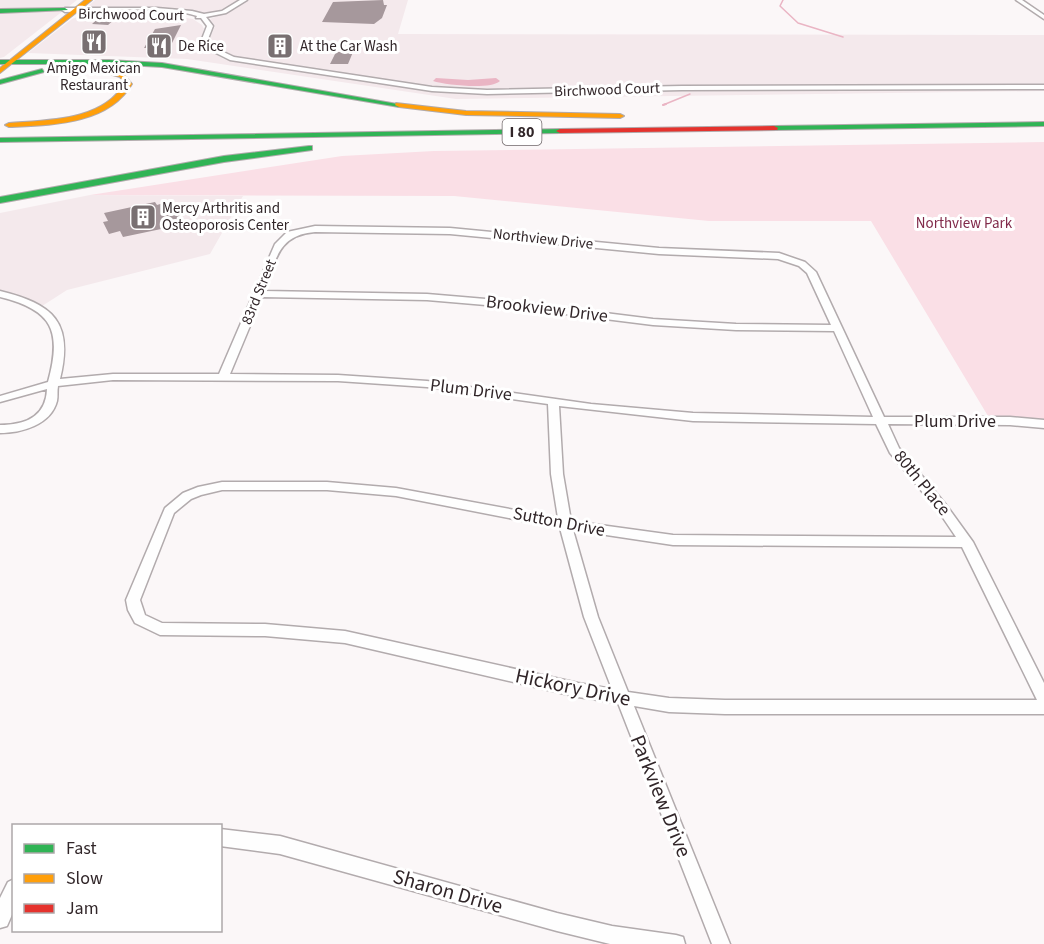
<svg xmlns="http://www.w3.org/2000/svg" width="1044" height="944" viewBox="0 0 1044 944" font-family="'Source Sans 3',sans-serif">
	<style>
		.built { fill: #f4e9ec }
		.green { fill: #fadfe6 }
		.water { fill: #eab5c4 }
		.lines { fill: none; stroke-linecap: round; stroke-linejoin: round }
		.stream-far1 { stroke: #eab5c4; stroke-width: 1.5 }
		.stream { stroke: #eab5c4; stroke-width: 2 }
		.building { fill: #a6989c }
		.street-casing { stroke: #b2abad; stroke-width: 3 }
		.fast-casing { stroke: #b2abad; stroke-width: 2 }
		.slow-casing { stroke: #b2abad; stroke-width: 2 }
		.jam-casing { stroke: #b2abad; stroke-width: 2 }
		.street { fill: #fefefe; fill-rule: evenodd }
		.fast { fill: #30b455; fill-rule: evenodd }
		.slow { fill: #ff9f0a; fill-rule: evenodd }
		.jam { fill: #e5322d; fill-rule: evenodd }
		.labels { text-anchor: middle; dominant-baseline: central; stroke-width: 6; stroke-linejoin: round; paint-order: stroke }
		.far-street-label { font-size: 15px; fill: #312629; stroke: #fff }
		.far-poi-label { font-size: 15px; fill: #312629; stroke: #fff; text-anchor: start }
		.far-park-label { font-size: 15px; fill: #812a4a; stroke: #fff }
		.shield { fill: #fff; stroke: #6f6769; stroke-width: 1.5 }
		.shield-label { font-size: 16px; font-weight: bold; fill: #312629 }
		.street-label { font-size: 18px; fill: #312629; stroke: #fff }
		.near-street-label { font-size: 21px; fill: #312629; stroke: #fff }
	</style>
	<rect width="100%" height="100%" fill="#fbf7f8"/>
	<path class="built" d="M0 0H77L4 57 0 58Z
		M95 0H240L226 9 203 14 173 10 86 8Z
		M247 0H408L398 34 1044 35V91L456 99 187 59 28 53 72 19 80 16H174L193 19 202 25 204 29 200 41 203 47 224 59 382 84 383 80 234 57 215 48 209 40 215 26 210 19 235 9Z
		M90 195 243 196 210 254 67 290 39 308 0 294V213Z"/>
	<path class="green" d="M1044 142V424L991 421 871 221H709L454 196 90 195 342 156 434 151Z"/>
	<path class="water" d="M436 78 468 80 496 78 500 81C491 90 446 85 433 81Z"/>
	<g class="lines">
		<path class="stream-far1" d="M783 0 780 6 798 23 843 37
			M663 105 690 94"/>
		<path class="stream" d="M663 105 666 104"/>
	</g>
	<path class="building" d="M383 0 384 5H387L382 18 374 24 322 22 333 2Z
		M123 12 108 25 92 24 104 13Z
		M181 25 169 49 146 50 147 48H144L155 29Z
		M336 52H353L348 64H330Z
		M170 201 185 224 123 237 120 231 109 234 103 222 108 221 104 213 155 202 157 205Z"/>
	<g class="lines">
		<defs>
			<path id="street" d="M240 0H247L226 13 206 17 213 26 208 39 211 46 234 57 432 87 487 90 682 86 1044 85V89L682 90 487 94 432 91 230 60 206 48 202 39 207 26 201 18H196L197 16C163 5 102 11 65 12L62 10 65 8H157L192 11 204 14 222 11Z
				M1016 0H1022L1044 15V19Z
				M315 226 450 228 659 248 779 253 805 262 816 272 884 417H1010L1044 420V428L1010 425 888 424 899 448 947 506 973 542 1044 683V714H725L669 712 634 706 730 944H712L618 703 578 697 345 643 265 636 160 635 135 623 128 610 126 600 165 508 183 493 198 487 222 482H327L396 488 558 518 551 474 548 404 427 387 338 381 113 380 58 386C57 391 58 396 57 401 51 425 21 433 0 433V425C25 425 46 417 47 389L0 402V396L48 382C62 331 53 310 0 297V291C53 304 74 322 60 379L113 374H219L275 244 287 232ZM315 232 450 234 659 254 778 259 799 266 807 273 831 325 736 324 653 319 509 301 427 294 264 291C276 261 277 235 315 232ZM262 297 427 300 509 307 653 325 736 330 834 331 873 417 693 413 591 404 427 381 338 375 230 374ZM559 406 693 421 876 424 890 453 939 512 956 537 673 535 571 521 563 474ZM222 490H327L396 496 560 528 584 617 612 689 578 683 345 631 265 624 162 623 145 615 140 600 174 513 191 499 201 495ZM573 530 673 545 962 547 1037 700H725L669 698 628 692 598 617Z
				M220 829 280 836 557 913 612 926 676 935 683 937 685 944H610L557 931 280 854 220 846Z
				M14 879V910L7 926 0 928V898L8 882Z"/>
			<path id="fast" d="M0 9 65 8 68 10 0 13Z
				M0 60H109L162 63 403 105 399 107 162 67 109 64H0Z
				M42 69 44 72 0 84V80Z
				M1044 122V126L774 130 770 128 774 126Z
				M563 129 564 131 560 133 0 142V138Z
				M309 146H312V150L224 162 0 203V197L224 156Z"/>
			<path id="slow" d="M85 0H92L0 73V68Z
				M96 67 124 74 132 84C108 125 51 125 9 127L5 125 9 123C48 120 102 121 124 84L120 77 94 70Z
				M396 103 466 111 620 114 624 116 620 118 466 115 399 107 395 105Z"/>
			<path id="jam" d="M774 126 778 128 777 130 560 133 556 131 560 129Z"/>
		</defs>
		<use href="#street" class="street-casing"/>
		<use href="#fast" class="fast-casing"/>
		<use href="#slow" class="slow-casing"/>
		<use href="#jam" class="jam-casing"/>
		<use href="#street" class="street"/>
		<use href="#fast" class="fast"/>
		<use href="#slow" class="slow"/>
		<use href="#jam" class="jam"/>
	</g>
	<defs>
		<symbol id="restaurant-square" viewBox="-11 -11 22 22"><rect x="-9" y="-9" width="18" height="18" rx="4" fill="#786f71" stroke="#fff"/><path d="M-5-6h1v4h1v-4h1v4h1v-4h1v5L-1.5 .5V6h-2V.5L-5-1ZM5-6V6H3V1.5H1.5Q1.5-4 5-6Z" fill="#fff"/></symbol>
		<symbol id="building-square" viewBox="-11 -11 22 22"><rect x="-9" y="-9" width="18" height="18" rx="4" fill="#786f71" stroke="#fff"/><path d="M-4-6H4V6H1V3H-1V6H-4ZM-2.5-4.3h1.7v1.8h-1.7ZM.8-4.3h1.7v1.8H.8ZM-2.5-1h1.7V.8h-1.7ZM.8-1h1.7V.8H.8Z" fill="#fff"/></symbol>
	</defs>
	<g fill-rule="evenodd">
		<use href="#restaurant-square" x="79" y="27" width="30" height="30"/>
		<use href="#restaurant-square" x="144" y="31" width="30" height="30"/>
		<use href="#building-square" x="265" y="31" width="30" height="30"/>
		<use href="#building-square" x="128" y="202" width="30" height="30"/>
	</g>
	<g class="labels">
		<g class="far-street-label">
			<text transform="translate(131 15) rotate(1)">Birchwood Court</text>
			<text transform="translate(607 90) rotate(-2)">Birchwood Court</text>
			<text transform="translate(543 239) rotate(6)">Northview Drive</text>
			<text transform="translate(259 292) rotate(-68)">83rd Street</text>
		</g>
		<g class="far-poi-label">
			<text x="178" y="46">De Rice</text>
			<text x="300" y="46">At the Car Wash</text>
			<text x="94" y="68" text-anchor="middle">Amigo Mexican<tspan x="94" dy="17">Restaurant</tspan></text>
			<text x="162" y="208">Mercy Arthritis and<tspan x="162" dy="17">Osteoporosis Center</tspan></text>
		</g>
		<g class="far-park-label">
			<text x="964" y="223">Northview Park</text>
		</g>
		<rect class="shield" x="502.5" y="119" width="39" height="26" rx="4.5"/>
		<g class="shield-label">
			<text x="522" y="132">I 80</text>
		</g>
		<g class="street-label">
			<text transform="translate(547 309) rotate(7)">Brookview Drive</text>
			<text transform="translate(471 390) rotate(7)">Plum Drive</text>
			<text x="955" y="421">Plum Drive</text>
			<text transform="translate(922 483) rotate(51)">80th Place</text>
			<text transform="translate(559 522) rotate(11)">Sutton Drive</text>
		</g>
		<g class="near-street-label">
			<text transform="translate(573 687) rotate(12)">Hickory Drive</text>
			<text transform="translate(661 796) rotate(68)">Parkview Drive</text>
			<text transform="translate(448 891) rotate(16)">Sharon Drive</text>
		</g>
	</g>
	<rect x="12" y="824" width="210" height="108" fill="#ffffff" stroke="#ada8a9" stroke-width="1.5"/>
	<rect x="24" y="844" width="30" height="9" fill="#30b455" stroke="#ada8a9" stroke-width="1.5"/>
	<text x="66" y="854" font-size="18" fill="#312629">Fast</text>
	<rect x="24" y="874" width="30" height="9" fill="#ff9f0a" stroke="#ada8a9" stroke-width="1.5"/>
	<text x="66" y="884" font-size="18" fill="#312629">Slow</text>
	<rect x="24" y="904" width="30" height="9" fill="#e5322d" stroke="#ada8a9" stroke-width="1.5"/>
	<text x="66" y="914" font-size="18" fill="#312629">Jam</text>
</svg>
